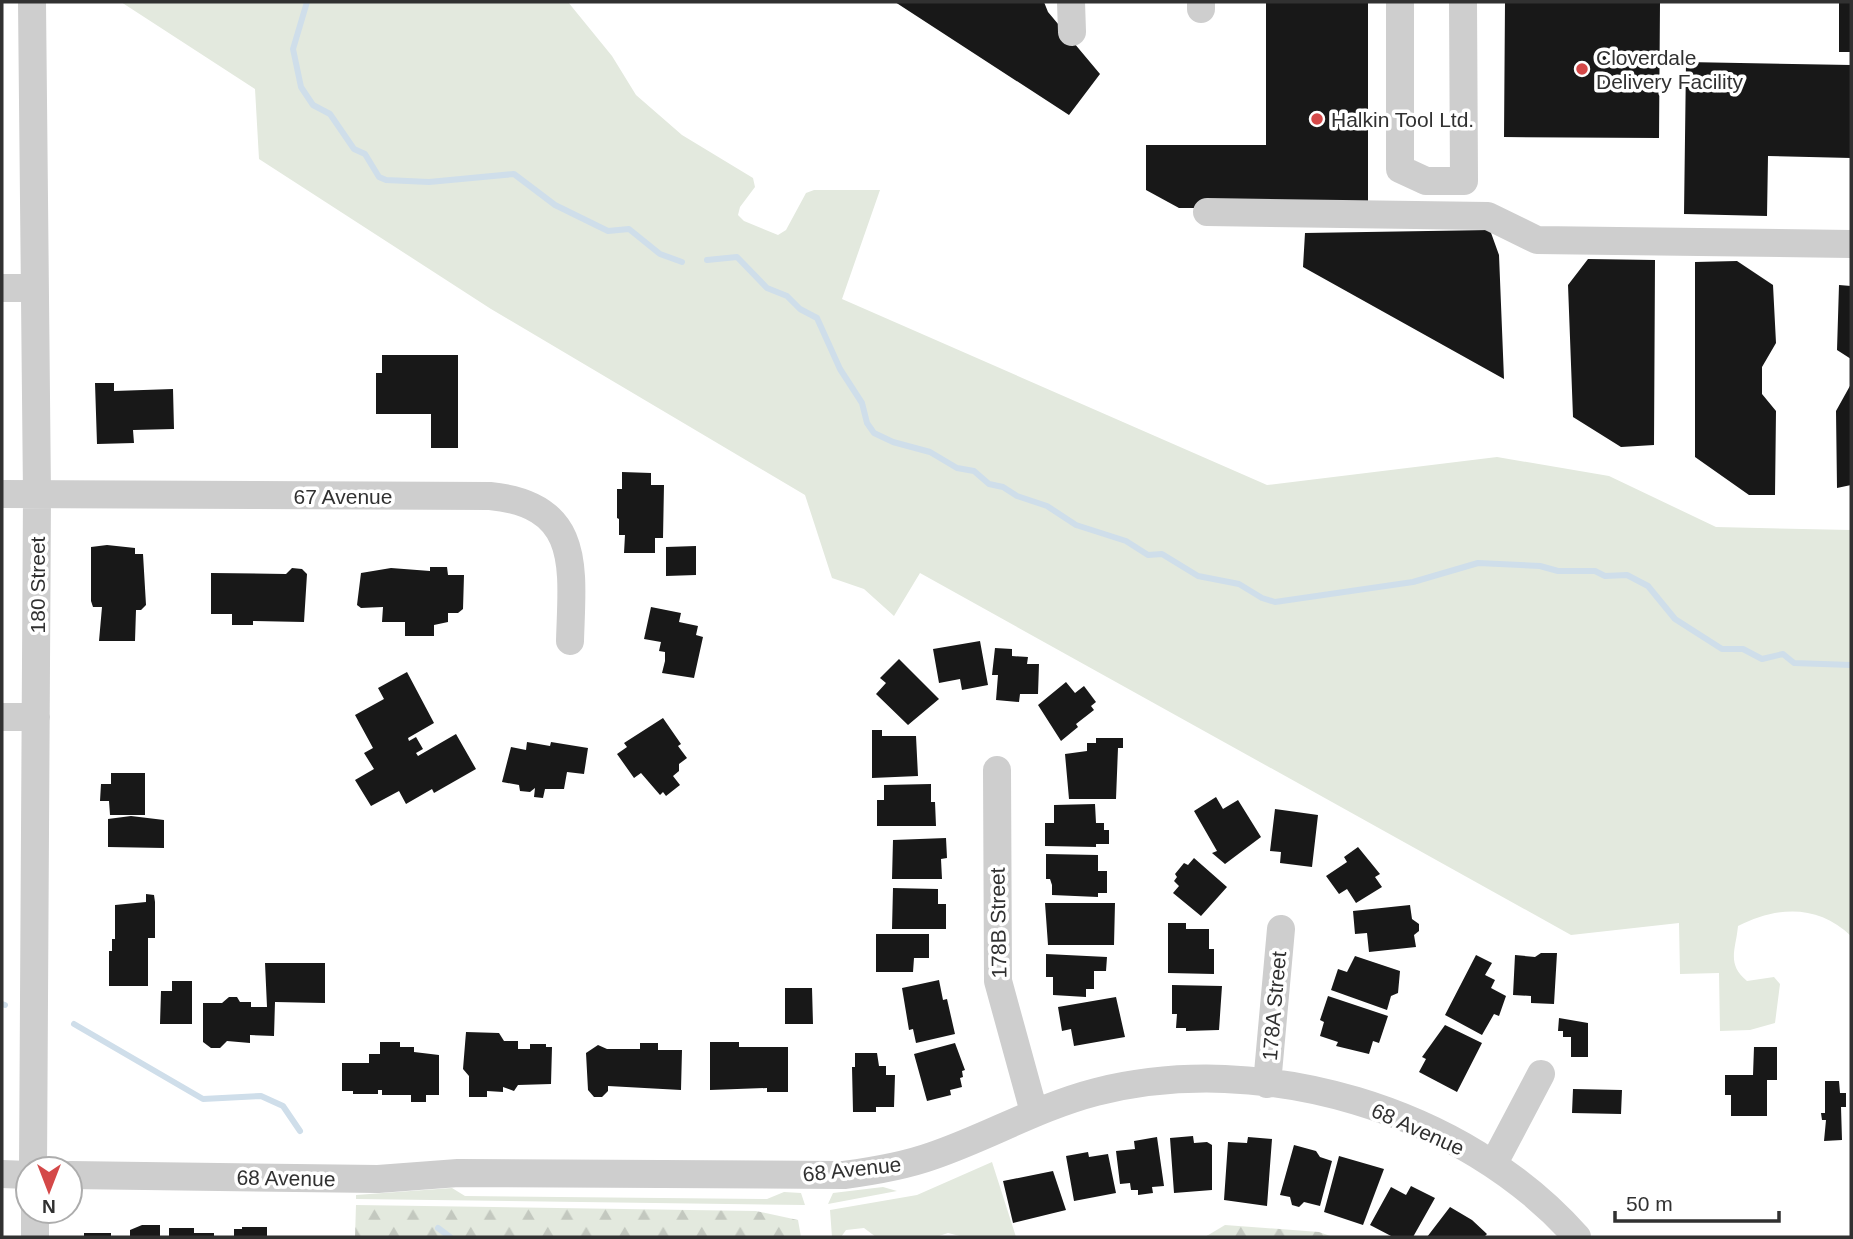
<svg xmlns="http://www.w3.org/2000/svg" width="1853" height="1239" viewBox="0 0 1853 1239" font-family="Arial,sans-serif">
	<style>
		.green { fill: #e3e9de }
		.forest { fill: url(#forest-firs) }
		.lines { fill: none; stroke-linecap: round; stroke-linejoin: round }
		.stream { stroke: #cfdeea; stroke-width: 6 }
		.building { fill: #181818 }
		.minor { stroke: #cecece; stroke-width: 28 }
		.poi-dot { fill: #d44848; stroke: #fff; stroke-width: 2.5 }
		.labels { text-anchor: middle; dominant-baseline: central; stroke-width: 7; stroke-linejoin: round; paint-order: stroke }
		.poi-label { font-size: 21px; fill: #313131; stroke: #fff; text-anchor: start }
		.street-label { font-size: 21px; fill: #313131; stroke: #fff }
	</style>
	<defs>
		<pattern id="forest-firs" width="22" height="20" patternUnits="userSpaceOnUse" patternTransform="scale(1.75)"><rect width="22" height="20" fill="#e3e9de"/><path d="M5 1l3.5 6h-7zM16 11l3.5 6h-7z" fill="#c3c8bf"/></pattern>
	</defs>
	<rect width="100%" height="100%" fill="#fff"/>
	<path class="green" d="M121 2H568L612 56 636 95 682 135 753 178 755 187 740 207 738 215 744 221 778 235 786 230 806 193 814 190H880L842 299 1267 485 1497 457 1609 476 1716 527 1851 530V936C1818 904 1777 906 1738 926 1736 949 1726 964 1747 981L1774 977 1780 984 1775 1023 1750 1030 1720 1031 1719 973 1680 974 1679 923 1571 935 920 573 894 616 864 589 832 578 805 495 491 309 259 159 255 89Z
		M992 1162 1016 1237H964L948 1233 936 1237H876L864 1228 846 1230 841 1237H832L830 1210 917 1195Z
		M883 1187 897 1191 828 1204 833 1193Z
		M452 1188 465 1196 767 1199 784 1192 801 1193 805 1205 356 1199V1195Z"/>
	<path class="forest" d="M356 1205 756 1211 798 1220 801 1237H355Z
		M1225 1225 1319 1232 1333 1237H1205Z"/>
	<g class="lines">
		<path class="stream" d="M307 2 293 49 301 87 313 105 330 114 354 149 365 154 379 177 386 180 429 182 514 174 555 205 608 231 629 229 660 254 682 262
			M707 260 737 257 767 288 787 296 800 309 817 318 840 369 862 403 867 423 874 433 893 442 930 452 957 468 974 471 989 484 1003 487 1017 496 1047 506 1076 525 1126 541 1148 555 1162 554 1198 576 1239 584 1262 598 1275 602 1413 582 1478 563 1540 566 1558 571H1595L1605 576 1627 575 1648 586 1675 619 1722 649H1743L1762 659 1783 654 1794 663 1851 665
			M2 1004 5 1005
			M74 1024 203 1099 261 1096 283 1106 300 1131
			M438 1228 450 1237"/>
	</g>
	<path class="building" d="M895 2H1044L1048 12 1100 74 1069 115Z
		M1266 2H1368V208H1179L1146 190V145H1266Z
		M1505 2H1660L1659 138 1504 137Z
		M1839 2H1851V52H1839Z
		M1686 62 1851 65V158L1768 156 1767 216 1684 214Z
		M1490 230 1499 255 1504 379 1303 267 1305 233Z
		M1588 259 1655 260 1654 445 1621 447 1573 417 1568 285Z
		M1737 261 1773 285 1776 343 1762 367V394L1776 411 1775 495H1749L1695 457V262Z
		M1839 285 1851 286V359L1837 350Z
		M382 355H458V448H431V414H376V373H382Z
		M95 383H114V391L173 389 174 429 133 430 134 443 97 444Z
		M1851 384V485L1837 488 1836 411Z
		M622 472 651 473V485H664L663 538H655V553H624L625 535H619V519L617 518V489H622Z
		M107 545 135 548V554H143L146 605 141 610H136L135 641H99L102 607H93L91 601V547Z
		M696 546V575L666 576V547Z
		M430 567H447L448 575H464L463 609 458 613H448V622L434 625V636H405V622H382L383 607 361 608 357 605 361 573 391 568 430 571Z
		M292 568 302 569 307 574 304 622 253 621V625H232V614H211V573L286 574Z
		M651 607 681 613 679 622 698 626 696 635 703 637 694 678 662 673 665 661V652L659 651 661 642 644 639Z
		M980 641 988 685 962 690 960 679 939 683 933 649Z
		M995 648 1012 649V656L1028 657 1027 664H1039L1038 694H1020L1019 702 996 700 998 675H992Z
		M899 659 939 699 908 725 876 694 886 683 880 678Z
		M407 672 434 723 408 738 409 741 416 737 423 749 416 753 418 756 456 734 476 769 434 793 432 789 406 804 399 791 371 806 355 780 374 769 364 753 373 748 355 715 384 699 378 688Z
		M1066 682 1075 693 1084 686 1096 702 1091 706 1094 710 1076 724 1078 727 1061 741 1038 705Z
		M663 718 681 744 678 746 687 758 679 764V771L673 776 680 785 666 796 663 792 660 795 641 773 634 778 617 754 627 747 624 743Z
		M872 730H882V736H916L918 776 872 778Z
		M1096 738H1123V748H1118L1116 799H1069L1065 754 1087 751V743H1096Z
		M527 742 550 746 551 742 588 748 584 774 567 772 564 789H545L543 798 534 797 535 788 530 792 520 791 519 785 502 782 511 747 526 750Z
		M111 773H145V815H110L109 801H100L101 784H111Z
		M931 784V802H935L936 826H877V800H884V785Z
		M1216 797 1223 809 1238 800 1261 837 1225 864 1212 853 1217 851 1194 811Z
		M1095 804 1096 823H1104V830H1109V844H1096V847L1045 846V823H1054V805Z
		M1275 809 1318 815 1312 867 1280 863 1281 852 1270 851Z
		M131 816 164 820V848L108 847V819Z
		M946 838 947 858 941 859 942 879H892L893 840Z
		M1358 847 1380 874 1375 877 1382 887 1356 903 1347 889 1339 894 1326 876 1347 862 1344 857Z
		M1046 854 1098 855V871H1107V893H1098V897L1052 895V885L1050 879H1046Z
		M1194 858 1227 887 1201 916 1173 893 1179 886 1174 881 1177 877 1175 874 1184 863 1188 865Z
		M893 888 938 889V904H946V929H892Z
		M146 894 154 895 155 902V938H148V986H109V951H112V939H115V905L146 902Z
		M1045 903H1115L1114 945H1048Z
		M1410 905 1412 919 1419 924V931L1414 935 1416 947 1369 952 1367 933 1355 934 1353 911Z
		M1168 923H1186V929H1209V949H1214V974L1168 973Z
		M876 934H929V958H914L913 972H876Z
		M1541 953H1557L1554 1004 1531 1003V996L1513 995 1515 955 1535 957Z
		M1046 954 1107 957 1106 971H1094V989H1086V997L1053 995V977H1046Z
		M1476 955 1492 963 1485 975 1495 980 1491 988 1506 996 1499 1016 1494 1014 1482 1035 1445 1015Z
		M1355 956 1400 971 1398 993 1391 996 1387 1010 1331 990 1338 969 1347 972Z
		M265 963H325V1003L275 1002 274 1036 250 1035V1043L227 1041 220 1048H211L203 1042V1003H222L229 997H237L240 1002H251V1007H267Z
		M939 980 943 1000 947 999 955 1034 916 1043 913 1029 909 1030 902 988Z
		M172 981H192V1024H160L161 991H172Z
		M1172 985 1222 986 1219 1030 1186 1031V1028H1176L1177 1014H1172Z
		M785 988H812L813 1024H785Z
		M1328 996 1388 1016 1379 1043 1373 1041 1369 1054 1336 1046 1338 1042 1320 1036 1324 1022 1320 1020Z
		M1116 997 1125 1037 1074 1046 1071 1029 1062 1031 1058 1007Z
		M1559 1018 1588 1023V1057H1571V1037H1563V1031H1558Z
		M1445 1025 1482 1043 1457 1092 1419 1072 1426 1059 1422 1057Z
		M466 1032 499 1033 504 1041H518V1049H530V1044H546V1047H552L551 1084 518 1085 514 1091 503 1087V1092L487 1091V1097H469V1076L463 1069Z
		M380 1042H400V1047H414V1052L439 1055V1095H426V1102H411V1095H382V1090H378V1094H353V1091H342V1063H369V1054H380Z
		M710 1042H739V1047H788V1092H767V1088L710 1090Z
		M640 1043H658V1050H682L681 1090 608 1086V1091L602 1097H594L588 1090 586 1053 598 1045 607 1049H640Z
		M955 1043 965 1070 962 1071 963 1077 960 1078 962 1087 950 1090 951 1095 927 1101 914 1054Z
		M1754 1047H1777V1080H1767V1116H1731V1095H1725V1075H1753Z
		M855 1053H877L879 1066H886V1075H895L894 1107H876V1112H853L852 1067H855Z
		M1825 1081H1839L1840 1093H1846V1107H1841L1842 1140 1824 1141 1826 1120H1822L1821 1113H1825Z
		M1573 1089 1622 1090 1621 1114 1572 1113Z
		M1193 1136 1194 1143 1207 1142 1212 1145V1190L1174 1193 1170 1138Z
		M1157 1137 1164 1186 1152 1187 1153 1193 1138 1195V1190H1131L1130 1183 1120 1184 1116 1151 1135 1149 1134 1141Z
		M1248 1137 1272 1139 1267 1206 1224 1200 1228 1142 1247 1143Z
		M1294 1145 1316 1151 1320 1157 1332 1161 1320 1206 1304 1202 1299 1207 1292 1205 1290 1197 1280 1195Z
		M1088 1152 1089 1157 1108 1154 1116 1193 1074 1201 1066 1156Z
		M1339 1156 1384 1169 1363 1225 1324 1212Z
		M1053 1171 1066 1210 1013 1223 1003 1181Z
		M1411 1186 1435 1198 1413 1237H1393L1370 1225 1391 1187 1406 1195Z
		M1450 1207 1472 1220 1487 1234 1484 1237H1427Z
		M142 1225H160V1237H130V1230Z
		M242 1227H267V1237H234V1229H242Z
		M169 1228H194V1233H214V1237H169Z
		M84 1233H111V1237H84Z"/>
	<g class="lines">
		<path class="minor" d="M32 2 37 495 33 1169
			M1071 2 1072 32
			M1400 2V169L1426 181H1464L1463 2
			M1201 9V2
			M1207 212 1488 216 1537 240 1851 244
			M2 288H34
			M2 494 490 496C583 505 572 569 570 641
			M2 717H36
			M997 770 998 981 1034 1112
			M1267 1084 1281 929
			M1494 1163 1541 1074
			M2 1174 28 1175
			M70 1175 378 1179 458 1173 844 1175C874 1171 904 1166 932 1156 988 1137 1038 1107 1096 1092 1261 1050 1464 1109 1577 1237
			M35 1211V1237"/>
	</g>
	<g class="poi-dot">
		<circle cx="1582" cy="69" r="7"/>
		<circle cx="1317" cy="119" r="7"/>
	</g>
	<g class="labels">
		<g class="poi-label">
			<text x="1596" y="57">Cloverdale<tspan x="1596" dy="24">Delivery Facility</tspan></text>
			<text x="1331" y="119">Halkin Tool Ltd.</text>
		</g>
		<g class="street-label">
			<text x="343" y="496">67 Avenue</text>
			<text transform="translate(37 585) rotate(-90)">180 Street</text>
			<text transform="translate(998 923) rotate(-91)">178B Street</text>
			<text transform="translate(1274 1006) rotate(-85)">178A Street</text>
			<text transform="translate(1418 1129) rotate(24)">68 Avenue</text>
			<text transform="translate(852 1169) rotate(-6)">68 Avenue</text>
			<text transform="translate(286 1178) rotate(1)">68 Avenue</text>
		</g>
	</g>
	<rect width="1853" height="1239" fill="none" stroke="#313131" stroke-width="7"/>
	<g transform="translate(49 1190) rotate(180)"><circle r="33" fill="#ffffff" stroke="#adadad" stroke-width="2"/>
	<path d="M0-5L12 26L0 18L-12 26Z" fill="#d44848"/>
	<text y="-10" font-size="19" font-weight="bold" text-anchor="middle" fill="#313131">N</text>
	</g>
	<path d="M1615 1211v10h164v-10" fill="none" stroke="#313131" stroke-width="3.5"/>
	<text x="1626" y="1211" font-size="21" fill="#313131" stroke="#ffffff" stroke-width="5" paint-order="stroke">50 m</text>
</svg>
